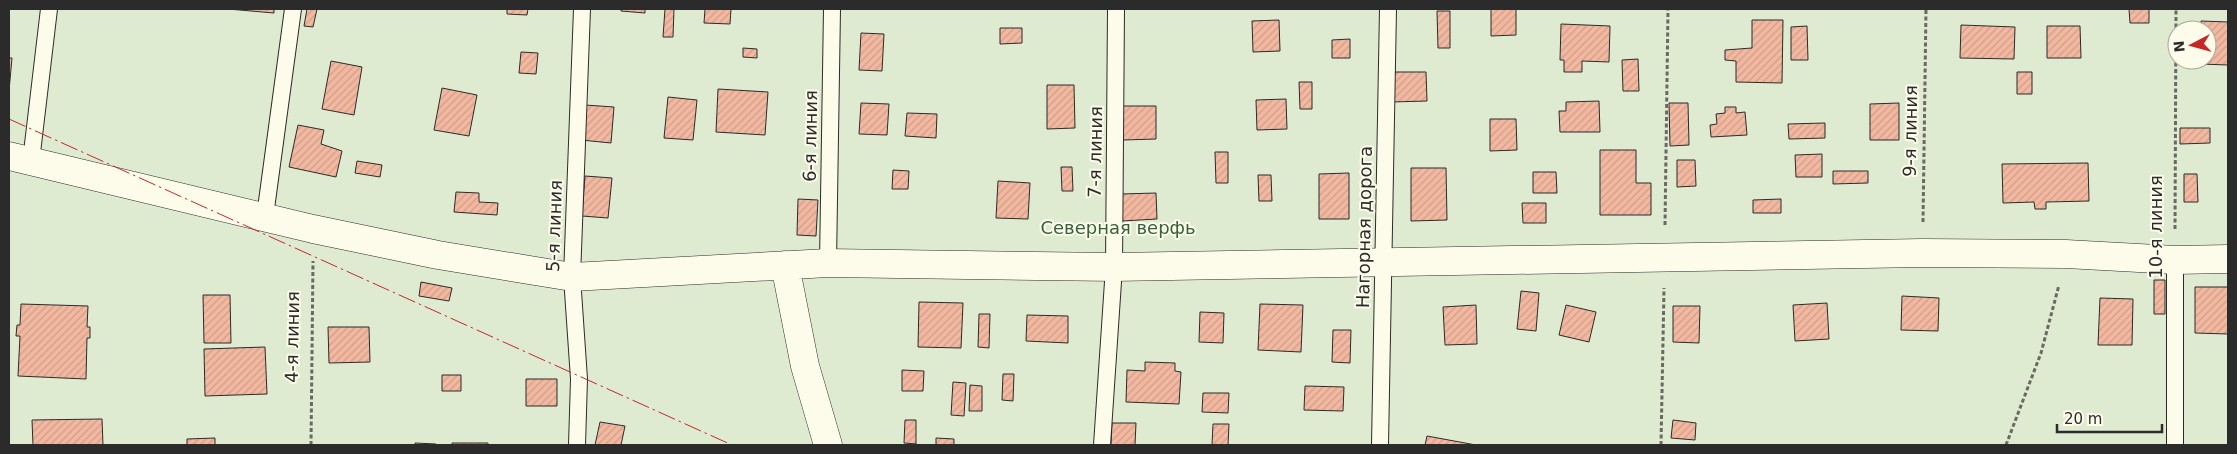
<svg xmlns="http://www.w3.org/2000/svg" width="2237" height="454" viewBox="0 0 2237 454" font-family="'DejaVu Sans',sans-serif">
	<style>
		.garden { fill: #deebd1; stroke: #74746e; fill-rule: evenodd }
		.building { fill: url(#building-hatch); stroke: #2b2b2b }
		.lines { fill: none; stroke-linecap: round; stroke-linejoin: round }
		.lane-casing { stroke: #2b2b2b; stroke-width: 18 }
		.street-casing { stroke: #2b2b2b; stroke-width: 29 }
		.path { stroke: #6a6964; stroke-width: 3; stroke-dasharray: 4 2.5; stroke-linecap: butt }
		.lane { stroke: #fdfbea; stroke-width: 16 }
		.street { stroke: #fdfbea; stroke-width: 28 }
		.power { stroke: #c62828; stroke-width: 1; stroke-dasharray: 18 4 2.5 4; stroke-linecap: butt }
		.labels { text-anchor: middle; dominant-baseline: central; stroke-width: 4; stroke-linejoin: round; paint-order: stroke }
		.street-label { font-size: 18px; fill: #2b2b2b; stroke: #fdfbea }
		.park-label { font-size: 18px; fill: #34623c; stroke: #fdfbea }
	</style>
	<defs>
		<pattern id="building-hatch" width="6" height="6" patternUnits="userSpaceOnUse" patternTransform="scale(1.25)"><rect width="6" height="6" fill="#f2b8a0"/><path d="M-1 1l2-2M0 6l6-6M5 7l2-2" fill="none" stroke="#d09e8a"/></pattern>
	</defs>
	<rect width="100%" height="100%" fill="#fdfbea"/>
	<path class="garden" d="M9 9H2228V445H9ZM2177 30H2207V60H2177Z"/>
	<path class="building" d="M228 9H274V13Z
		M307 9H317L313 27 304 26Z
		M507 9H528L527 15 507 14Z
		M621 9H645V13L621 11Z
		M665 9H674L673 37H663Z
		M705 9H731L730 24 704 23Z
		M1491 9H1516V35L1491 36Z
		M2129 9H2149V23H2130Z
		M1437 11H1450V48H1438Z
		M1279 20 1280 51 1253 52 1252 21Z
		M1752 20H1783L1782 83 1736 82V61L1725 60V50L1752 48Z
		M2201 21 2228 22V65L2200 64V60H2207V30H2201Z
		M1561 24 1610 26 1609 62 1582 61V72H1564V60H1560Z
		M1961 25 2015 27 2014 59 1960 58Z
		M1807 26 1808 60H1791V27Z
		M2047 26H2080L2081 58H2047Z
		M1000 28H1022V43L1000 44Z
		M861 33 884 34 882 71 859 70Z
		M1350 39V58H1332V40Z
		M743 48 757 49V58L743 57Z
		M521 52 538 53 536 74 519 73Z
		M9 58H12L9 91Z
		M1638 59 1639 91H1623L1622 60Z
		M331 61 362 67 354 115 322 109Z
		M1390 72H1426L1427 101 1391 102Z
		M2017 72H2032V94H2017Z
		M1299 82H1312V109H1300Z
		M1047 85H1074L1075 128 1047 129Z
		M442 88 477 95 469 136 434 130Z
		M718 89 768 92 765 135 716 132Z
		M668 97 697 100 693 140 664 138Z
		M1286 99 1287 129 1257 130 1256 100Z
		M1599 101 1600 132H1560L1559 111H1566V102Z
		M861 103 889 104 887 135 859 134Z
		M1669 103H1688L1689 145 1670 146Z
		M1899 103V140H1870V104Z
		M585 105 614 107 611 143 581 140Z
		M1122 106H1156V139L1123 140Z
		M1725 107H1736V113L1745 112 1747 135 1711 137 1710 125 1717 124 1716 114 1725 113Z
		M907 113 937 114 936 138 905 136Z
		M1490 119H1516L1517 150 1490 151Z
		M1825 123V138L1789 139 1788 124Z
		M298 125 324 130 321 144 342 151 336 177 289 167Z
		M2180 128H2210V143L2180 144Z
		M1600 150H1636V183H1651V215H1600Z
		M1215 152H1228V183H1216Z
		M1822 154V177H1796L1795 155Z
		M1677 160H1695L1696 186 1677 187Z
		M357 161 382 165 380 177 355 173Z
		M2088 163 2089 201 2046 202V209H2035L2034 202 2003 203 2002 164Z
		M1061 167H1072L1073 191H1062Z
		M1411 168H1446L1447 220 1411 221Z
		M893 170 909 171 908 189H892Z
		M1833 171H1868V183L1833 184Z
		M1533 172H1556L1557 193H1533Z
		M1349 173V219H1319V174Z
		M2184 174H2197L2198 202H2184Z
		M1258 175H1271L1272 201H1259Z
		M585 176 612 178 608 218 582 216Z
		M998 181 1030 183 1028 219 996 218Z
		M456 192 479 193V202L498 203 497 215 454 212Z
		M1156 193 1157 219 1122 221 1121 194Z
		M798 199 818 200 816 236 797 235Z
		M1781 199V213H1753V200Z
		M1522 203H1546V223H1523Z
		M2154 280H2165V314H2154Z
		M421 282 452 288 449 301 419 296Z
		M2195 287H2228V334L2195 333Z
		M1521 291 1539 293 1536 331 1517 329Z
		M203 295H230L231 343H204Z
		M1902 296 1939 298 1938 331 1901 330Z
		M2100 298 2133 299 2132 345H2098Z
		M919 302 963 303 961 348 918 347Z
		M1827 303 1829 339 1795 341 1793 305Z
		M21 304 88 306 87 327H90V338H87L86 379 18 376 20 336H16L17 325H20Z
		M1260 304 1303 305 1301 352 1258 350Z
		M1476 305 1477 344 1445 345 1443 307Z
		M1566 305 1596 312 1589 342 1559 335Z
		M1673 306H1700L1699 343 1673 342Z
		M1200 312 1224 313 1223 343 1199 342Z
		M979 314H990L989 348 978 347Z
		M1027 315 1068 316V343L1026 341Z
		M328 327H369L370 362 329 363Z
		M1333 330H1351L1350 363 1332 362Z
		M265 347 267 394 205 396 204 349Z
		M1145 362 1175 363V371L1181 372 1179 404 1126 402 1127 370 1145 371Z
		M902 370 924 371 923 391H902Z
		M1003 374H1014L1013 401 1002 400Z
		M442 375H461V391H442Z
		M526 379H557V406H526Z
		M953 382 966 383 964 416 951 415Z
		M970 385 982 386V411H969Z
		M1305 386 1344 387 1343 411 1304 410Z
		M1203 393H1229L1228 413 1202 412Z
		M102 419 103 445H33L32 420Z
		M905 420H916V444L904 443Z
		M1673 420 1696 423 1695 440 1671 438Z
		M600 422 625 426 621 445H595Z
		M1112 423H1136L1135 445H1111Z
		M1213 424H1229L1228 445H1212Z
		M1427 436 1476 445H1425Z
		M215 438V445H187V439Z
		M936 438 954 439V445H936Z
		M415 443 436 444V445H415Z
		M452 443H488V445H452Z"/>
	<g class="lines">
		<defs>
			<path id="lane" d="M31 161 49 9
				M265 216 293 9
				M2175 260V445
				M828 263 832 9
				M577 445 579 379 572 277 582 9
				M1102 445 1114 267 1116 9
				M1380 445 1388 9"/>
			<path id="street" d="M9 156 313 229 438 255 572 277 828 263 1114 267 1922 253 2066 254 2175 260 2228 259
				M785 265 805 366 828 445"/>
		</defs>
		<use href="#lane" class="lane-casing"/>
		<use href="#street" class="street-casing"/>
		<path class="path" d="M1923 222 1926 9
			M1665 225 1668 9
			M2175 229 2176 9
			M311 445 313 261
			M1661 445 1664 288
			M2006 445 2041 353 2059 285"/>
		<use href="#lane" class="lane"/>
		<use href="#street" class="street"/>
		<path class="power" d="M9 119 732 445"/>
	</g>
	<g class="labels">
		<g class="street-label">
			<text transform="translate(1910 131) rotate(-89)">9-я линия</text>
			<text transform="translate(810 136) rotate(-89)">6-я линия</text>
			<text transform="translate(1095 152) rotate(-89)">7-я линия</text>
			<text transform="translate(554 226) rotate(-88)">5-я линия</text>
			<text transform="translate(1364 227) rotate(-89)">Нагорная дорога</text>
			<text transform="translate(2155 227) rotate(-90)">10-я линия</text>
			<text transform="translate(292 337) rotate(-89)">4-я линия</text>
		</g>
		<g class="park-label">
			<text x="1118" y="227">Северная верфь</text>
		</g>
	</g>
	<rect width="2237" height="454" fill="none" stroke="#2b2b2b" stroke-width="20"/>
	<g transform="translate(2192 45) rotate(264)"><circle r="24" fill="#fdfbea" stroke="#a9a89e"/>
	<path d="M0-4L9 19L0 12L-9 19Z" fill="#c62828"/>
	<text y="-8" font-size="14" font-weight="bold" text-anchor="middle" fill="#2b2b2b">N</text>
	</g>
	<path d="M2057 424v8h105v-8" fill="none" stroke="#2b2b2b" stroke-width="2.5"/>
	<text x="2064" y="424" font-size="15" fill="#2b2b2b" stroke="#fdfbea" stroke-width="4" paint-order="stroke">20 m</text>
</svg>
